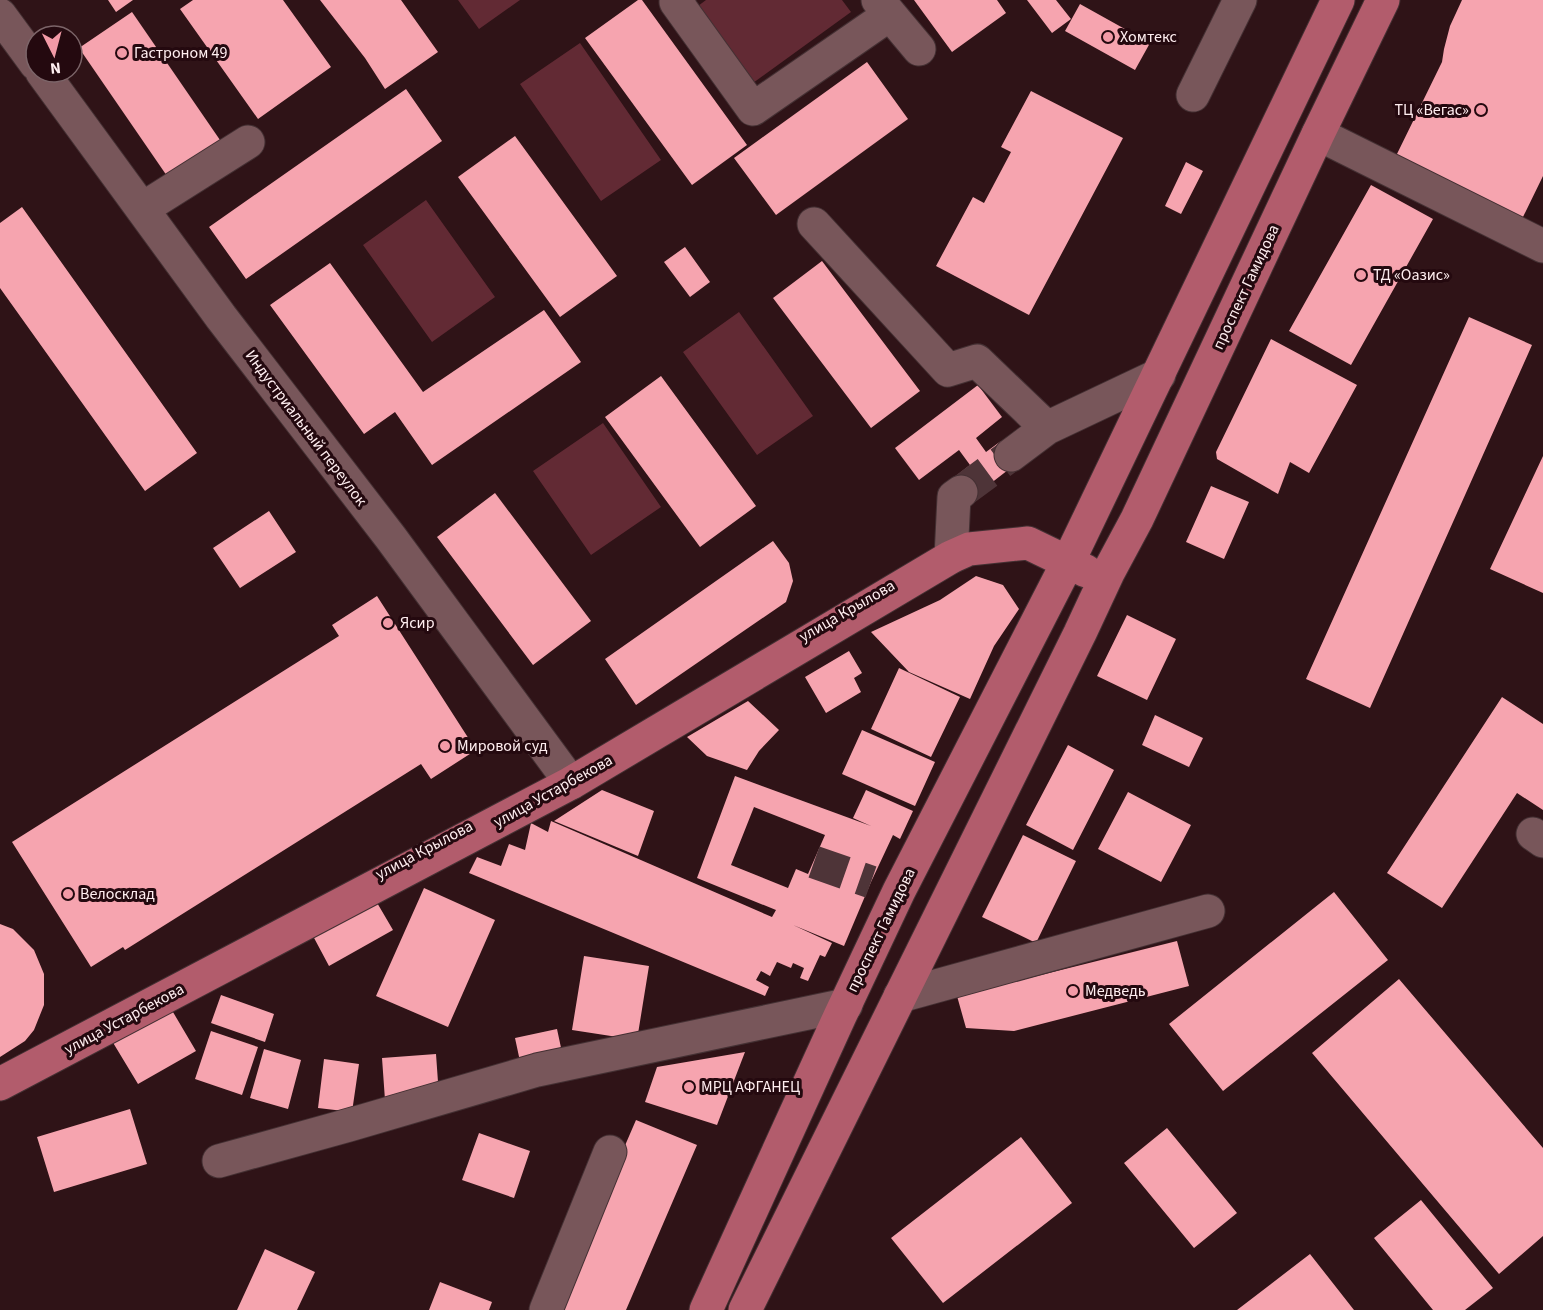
<svg xmlns="http://www.w3.org/2000/svg" width="1543" height="1310" viewBox="0 0 1543 1310" font-family="'Source Sans 3',sans-serif">
	<style>
		.green { fill: #622a34 }
		.building { fill: #f6a4af; fill-rule: evenodd }
		.lines { fill: none; stroke-linecap: round; stroke-linejoin: round }
		.minor-tunnel { stroke: #4e3438; stroke-width: 33; stroke-dasharray: 33 16; stroke-linecap: butt }
		.minor-casing { stroke: #443033; stroke-width: 35 }
		.major-casing { stroke: #443033; stroke-width: 35 }
		.minor { stroke: #78565a; stroke-width: 33 }
		.major { stroke: #b25c6c; stroke-width: 33 }
		.poi-dot { fill: #f39aa7; stroke: #24090f; stroke-width: 2 }
		.labels { text-anchor: middle; dominant-baseline: central; stroke-width: 6; stroke-linejoin: round; paint-order: stroke }
		.poi-label { font-size: 16px; fill: #ffeef0; stroke: #24090f; text-anchor: start }
		.street-label { font-size: 16px; fill: #ffeef0; stroke: #24090f }
	</style>
	<rect width="100%" height="100%" fill="#2f1317"/>
	<path class="green" d="M458 0H520L479 29Z
		M706 0H842L851 12 753 83 698 6Z
		M580 43 661 160 601 201 520 84Z
		M426 200 495 297 432 342 363 245Z
		M739 312 813 416 757 455 683 352Z
		M603 423 661 507 591 555 533 471Z"/>
	<path class="building" d="M108 0H133L116 12Z
		M193 0H283L331 67 258 119 180 9Z
		M320 0H401L438 52 385 89 365 58Z
		M638 0H642L747 145 692 185 585 38Z
		M914 0H997L1006 13 952 52Z
		M1027 0H1056L1071 19 1052 33Z
		M1462 0H1543V176L1522 219 1395 158 1442 62 1444 49 1450 26Z
		M1080 4 1150 43 1135 70 1065 31Z
		M132 12 220 140 167 176 79 48Z
		M867 62 908 119 776 215 734 158Z
		M406 89 442 141 246 279 209 227Z
		M1031 91 1123 138 1029 315 936 266 973 197 984 203 1011 152 1001 147Z
		M515 136 617 276 560 317 458 177Z
		M1186 162 1203 171 1181 214 1165 206Z
		M1371 185 1433 219 1351 365 1289 331Z
		M22 207 197 453 145 491 0 288V223Z
		M685 247 710 282 690 297 664 262Z
		M822 261 920 391 871 428 773 298Z
		M330 263 423 392 544 310 581 362 432 465 395 412 364 434 270 305Z
		M1469 317 1532 345 1370 708 1306 679Z
		M1271 339 1357 385 1309 473 1290 462 1278 494 1217 459 1216 452Z
		M661 376 756 506 700 547 605 417Z
		M978 385 1002 417 976 438 986 452 1001 441 1017 463 968 501 952 479 970 465 959 450 919 480 895 448Z
		M1543 456V593L1490 569Z
		M1211 486 1249 502 1224 559 1186 542Z
		M495 493 591 621 533 665 437 537Z
		M269 511 296 552 240 588 213 548Z
		M773 541 789 563 793 581 786 602 636 705 605 659Z
		M976 576 1003 585 1019 609 994 646 970 699 909 672 871 632 940 600Z
		M377 596 476 750 431 779 421 764 125 950 123 947 91 967 12 842 339 636 332 625Z
		M1127 615 1176 639 1147 700 1097 676Z
		M849 651 862 673 854 678 861 692 826 713 805 677Z
		M899 668 960 697 931 757 871 729Z
		M1502 697 1543 724V810L1517 793 1442 908 1387 873Z
		M748 701 779 730 759 751 747 770 707 756 687 737Z
		M1155 715 1203 738 1189 767 1142 745Z
		M862 730 935 762 915 806 842 774Z
		M1068 745 1114 770 1073 850 1026 825Z
		M735 776 871 826 853 818 866 790 913 811 900 839 893 835 871 882 844 946 793 925 832 943 825 957 820 955 808 981 800 978 804 968 793 963 791 968 777 962 770 976 761 971 756 980 769 987 765 996 469 873 477 857 501 866 509 844 525 850 531 823 548 832 551 821 772 917 776 910 697 878ZM754 807 825 835 808 874 796 869 788 888 731 865Z
		M602 790 654 811 638 856 554 821Z
		M1128 792 1191 825 1161 882 1098 849Z
		M1023 835 1076 861 1036 943 982 917Z
		M424 888 495 920 448 1027 376 996Z
		M1334 892 1388 960 1223 1091 1169 1024Z
		M376 901 393 930 329 966 313 936Z
		M0 924 13 929 34 950 44 974V1005L34 1030 25 1041 0 1057Z
		M1177 941 1189 986 1014 1031 966 1028 957 996Z
		M584 956 649 966 637 1040 572 1030Z
		M1399 979 1543 1148V1236L1499 1274 1312 1053Z
		M221 995 274 1014 265 1042 211 1023Z
		M170 1007 196 1051 138 1084 112 1041Z
		M557 1029 563 1057 521 1066 515 1038Z
		M211 1031 258 1047 242 1095 195 1079Z
		M264 1049 301 1060 288 1109 250 1098Z
		M745 1052 717 1125 645 1102 657 1067Z
		M436 1054 439 1096 385 1100 382 1058Z
		M324 1059 359 1064 352 1112 318 1108Z
		M130 1109 147 1164 54 1192 37 1137Z
		M636 1120 697 1145 626 1310H554Z
		M1167 1128 1237 1213 1194 1248 1124 1163Z
		M479 1133 530 1151 514 1198 462 1180Z
		M1021 1137 1072 1203 943 1303 891 1238Z
		M1421 1200 1493 1288 1465 1310H1433L1374 1238Z
		M265 1249 315 1272 297 1310H237Z
		M1310 1254 1354 1310H1237Z
		M440 1282 492 1302 489 1310H429Z"/>
	<g class="lines">
		<path class="minor-tunnel" d="M961 492 1011 455
			M814 862 871 882"/>
		<defs>
			<path id="minor" d="M679 0 676 2 753 109 889 15
				M878 0 919 49
				M0 15 36 64
				M42 72 221 317 391 538 571 783
				M1193 95 1240 0
				M1318 134 1543 246
				M142 209 248 142
				M814 224 948 370 977 361 1047 428
				M1011 455 1047 428 1159 375
				M951 557 954 497 961 492
				M1533 834 1543 841
				M900 996 1208 911
				M219 1161 349 1125 537 1070 846 1005
				M546 1310 610 1152"/>
			<path id="major" d="M0 1084 571 783 951 557 969 549 1028 543 1086 571
				M706 1310 840 1016 899 891 1071 556 1338 0
				M745 1310 1080 633 1108 573 1137 519 1318 134 1383 0"/>
		</defs>
		<use href="#minor" class="minor-casing"/>
		<use href="#major" class="major-casing"/>
		<use href="#minor" class="minor"/>
		<use href="#major" class="major"/>
	</g>
	<g class="poi-dot">
		<circle cx="1108" cy="37" r="6"/>
		<circle cx="122" cy="53" r="6"/>
		<circle cx="1481" cy="110" r="6"/>
		<circle cx="1361" cy="275" r="6"/>
		<circle cx="388" cy="623" r="6"/>
		<circle cx="445" cy="746" r="6"/>
		<circle cx="68" cy="894" r="6"/>
		<circle cx="1073" cy="991" r="6"/>
		<circle cx="689" cy="1087" r="6"/>
	</g>
	<g class="labels">
		<g class="poi-label">
			<text x="1120" y="37">Хомтекс</text>
			<text x="134" y="53">Гастроном 49</text>
			<text x="1469" y="110" text-anchor="end">ТЦ «Вегас»</text>
			<text x="1373" y="275">ТД «Оазис»</text>
			<text x="400" y="623">Ясир</text>
			<text x="457" y="746">Мировой суд</text>
			<text x="80" y="894">Велосклад</text>
			<text x="1085" y="991">Медведь</text>
			<text x="701" y="1087">МРЦ АФГАНЕЦ</text>
		</g>
		<g class="street-label">
			<text transform="translate(1246 287) rotate(-65)">проспект Гамидова</text>
			<text transform="translate(306 428) rotate(53)">Индустриальный переулок</text>
			<text transform="translate(847 611) rotate(-30)">улица Крылова</text>
			<text transform="translate(553 791) rotate(-29)">улица Устарбекова</text>
			<text transform="translate(424 850) rotate(-28)">улица Крылова</text>
			<text transform="translate(881 930) rotate(-64)">проспект Гамидова</text>
			<text transform="translate(124 1019) rotate(-28)">улица Устарбекова</text>
		</g>
	</g>
	<g transform="translate(54 54) rotate(174)"><circle r="28" fill="#24090f" stroke="#7c6569" stroke-width="1.5"/>
	<path d="M0-4.5L10 22L0 15L-10 22Z" fill="#f39aa7"/>
	<text y="-9" font-size="16" font-weight="bold" text-anchor="middle" fill="#ffeef0">N</text>
	</g>
</svg>
